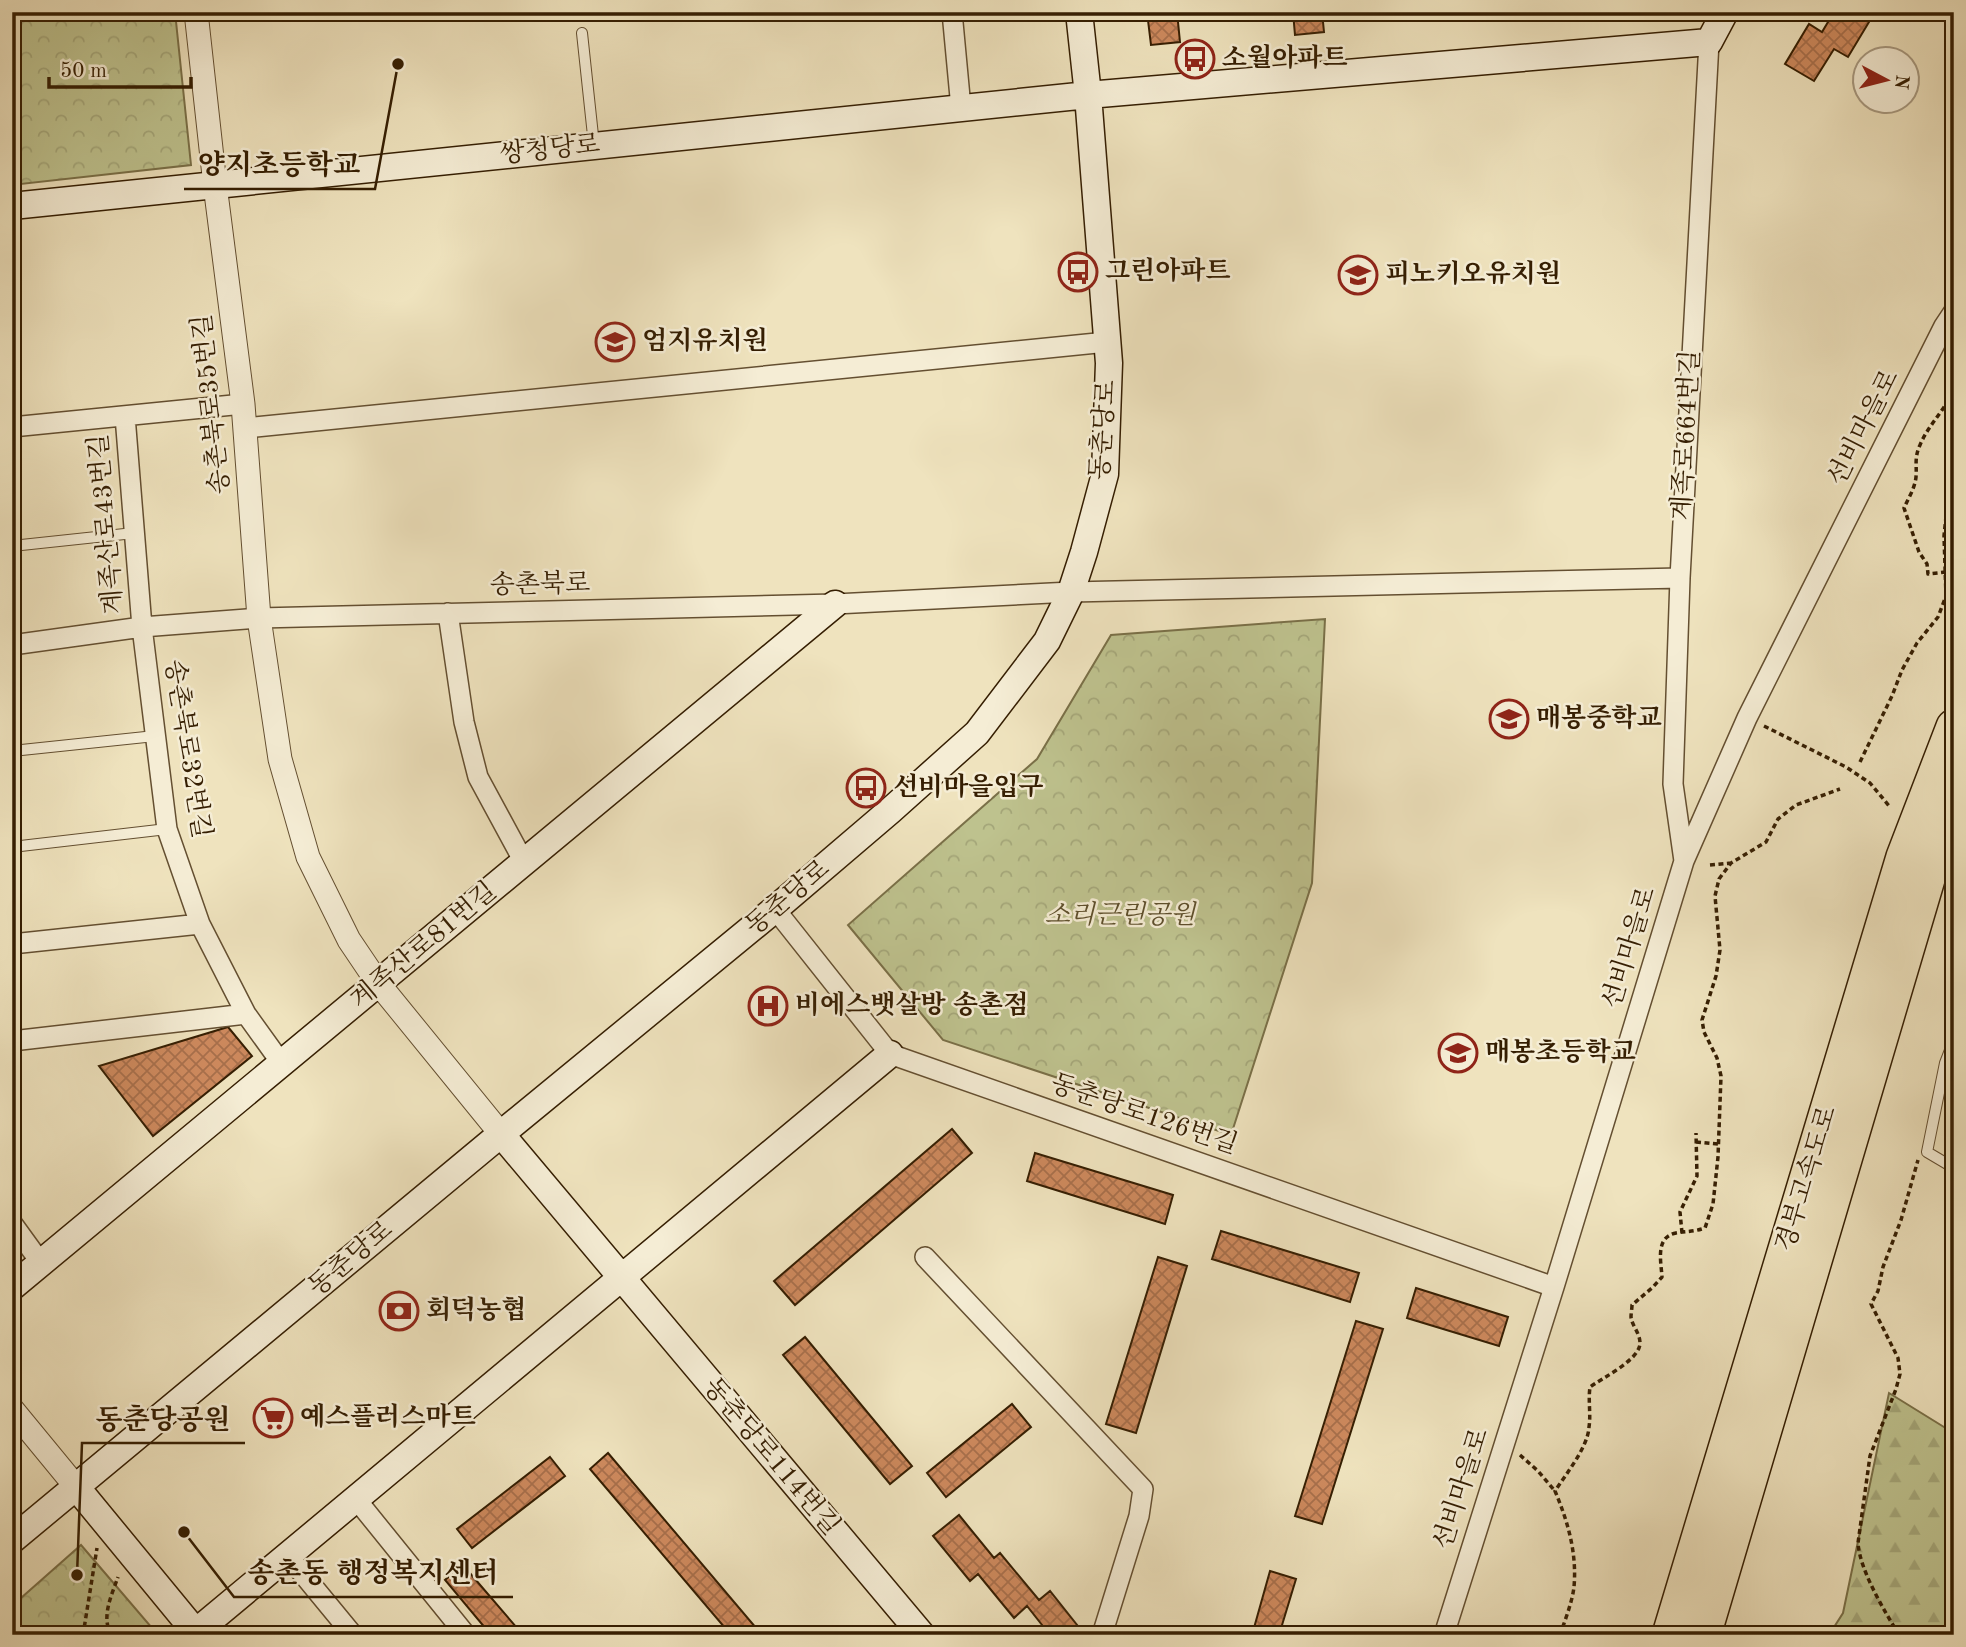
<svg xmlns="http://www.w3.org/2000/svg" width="1966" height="1647" viewBox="0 0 1966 1647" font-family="'Old Standard TT','Noto Serif KR',serif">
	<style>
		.forest { fill: url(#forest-firs); stroke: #7a7048; stroke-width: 2 }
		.park { fill: url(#park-crowns); stroke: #7a7048; stroke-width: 2 }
		.building { fill: url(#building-cross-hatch); stroke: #351e02; stroke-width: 2 }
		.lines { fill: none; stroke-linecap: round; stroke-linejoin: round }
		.service-casing { stroke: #644f31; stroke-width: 12 }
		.minor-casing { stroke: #644f31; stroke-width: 22 }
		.tertiary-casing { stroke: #644f31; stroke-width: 25 }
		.secondary-casing { stroke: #351e02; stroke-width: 29 }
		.motorway-casing { stroke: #351e02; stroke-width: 38 }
		.path { stroke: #351e02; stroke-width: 3.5; stroke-dasharray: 5 3.5; stroke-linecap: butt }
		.service { stroke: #f5edd5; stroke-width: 10 }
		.minor { stroke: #f5edd5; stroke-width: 19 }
		.tertiary { stroke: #f5edd5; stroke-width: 23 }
		.secondary { stroke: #f5edd5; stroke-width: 26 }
		.motorway { stroke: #efe3be; stroke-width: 35 }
		.labels { text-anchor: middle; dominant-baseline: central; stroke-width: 5; stroke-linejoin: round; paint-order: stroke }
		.poi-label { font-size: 26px; font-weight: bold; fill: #351e02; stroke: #f5edd5; text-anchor: start }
		.street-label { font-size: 26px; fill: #351e02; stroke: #f5edd5 }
		.park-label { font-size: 26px; font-style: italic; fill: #5e4f2c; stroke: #f5edd5 }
		.leader { fill: none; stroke: #351e02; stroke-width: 2.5 }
		.callout-dot { fill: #351e02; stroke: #f5edd5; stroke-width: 2.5 }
		.callout-label { font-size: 28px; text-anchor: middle; font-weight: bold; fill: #351e02; stroke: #f5edd5; stroke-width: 5; stroke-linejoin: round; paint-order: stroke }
	</style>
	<defs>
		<pattern id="forest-firs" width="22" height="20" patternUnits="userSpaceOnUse" patternTransform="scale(1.75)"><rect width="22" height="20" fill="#bec28e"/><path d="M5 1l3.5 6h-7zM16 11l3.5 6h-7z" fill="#a4a679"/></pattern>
		<pattern id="park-crowns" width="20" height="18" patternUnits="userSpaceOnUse" patternTransform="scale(1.75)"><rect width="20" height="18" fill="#bec28e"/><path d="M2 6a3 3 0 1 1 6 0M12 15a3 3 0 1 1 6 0" fill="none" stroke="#a4a679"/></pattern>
		<pattern id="building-cross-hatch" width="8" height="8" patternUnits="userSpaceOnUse" patternTransform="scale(1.75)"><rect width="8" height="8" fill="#cd895d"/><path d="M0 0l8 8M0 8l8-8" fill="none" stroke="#a76f4b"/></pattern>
	</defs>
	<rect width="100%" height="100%" fill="#efe3be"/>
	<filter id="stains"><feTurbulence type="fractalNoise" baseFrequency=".00286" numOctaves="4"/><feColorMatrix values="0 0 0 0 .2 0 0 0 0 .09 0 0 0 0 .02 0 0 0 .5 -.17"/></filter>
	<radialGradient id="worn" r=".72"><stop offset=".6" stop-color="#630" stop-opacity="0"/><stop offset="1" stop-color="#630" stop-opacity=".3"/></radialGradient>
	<path class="forest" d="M1889 1393 1952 1432 1954 1635H1829L1843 1613Z"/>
	<path class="park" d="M12 12H175L191 165 12 185Z
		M1325 619 1312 883 1231 1135 943 1040 848 925 1037 759 1111 635Z
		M81 1545 158 1635H12V1606Z"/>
	<path class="building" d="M1147 12H1177L1180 42 1151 45Z
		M1293 12H1322L1324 32 1295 35Z
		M1834 12H1875L1848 57 1834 49 1814 81 1785 64 1809 24 1822 32Z
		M228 1027 252 1056 153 1136 99 1066Z
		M952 1129 972 1153 795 1305 774 1281Z
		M1035 1153 1173 1195 1165 1224 1027 1181Z
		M1221 1231 1359 1273 1350 1302 1212 1259Z
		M1158 1257 1187 1266 1136 1433 1106 1424Z
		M1416 1288 1508 1317 1499 1346 1407 1318Z
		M1356 1321 1383 1329 1322 1524 1295 1516Z
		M805 1337 912 1466 890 1484 783 1355Z
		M1012 1404 1031 1427 946 1497 927 1473Z
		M608 1453 762 1635H731L590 1469Z
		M550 1457 565 1476 472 1548 457 1529Z
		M959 1515 994 1558 1000 1553 1039 1600 1050 1591 1085 1635H1050L1027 1606 1014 1618 978 1574 970 1581 933 1536Z
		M463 1565 523 1635H491L445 1580Z
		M1270 1571 1296 1579 1279 1635H1252Z"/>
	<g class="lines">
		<defs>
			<path id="service" d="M582 33 594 145
				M12 546 134 533
				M12 751 155 736
				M12 847 167 829
				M1954 1040 1945 1063 1927 1152 1954 1168"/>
			<path id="minor" d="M952 12 961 108
				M125 416 142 627 167 829 200 924 246 1014 282 1064
				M12 427 243 404
				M245 428 1107 342
				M448 613 464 722 478 777 524 862
				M12 645 142 627 259 618 835 604 1071 592 1680 578
				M1684 861 1673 784 1680 578 1709 42
				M775 909 890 1054 1554 1287
				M12 944 200 924
				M12 1041 246 1014
				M12 1223 41 1263
				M925 1257 1143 1489 1139 1516 1102 1635
				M356 1499 466 1635
				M288 1556 353 1635
				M1444 1635 1554 1287 1684 861 1747 718 1944 326 1954 311"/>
			<path id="tertiary" d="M196 12 215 185 243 404 259 618 280 759 308 857 349 940 378 983 501 1134
				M12 1409 77 1488"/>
			<path id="secondary" d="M12 206 1088 95 1709 42 1725 12
				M501 1134 922 1635
				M12 1287 835 604
				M77 1488 198 1635
				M12 1540 501 1134 775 909 891 810 977 733 1047 641 1071 592 1084 552 1105 474 1109 363 1088 95 1079 12
				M196 1632 890 1054"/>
			<path id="motorway" d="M1670 1635 1904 857 1954 727
				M1703 1635 1932 862 1954 806"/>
		</defs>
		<use href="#service" class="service-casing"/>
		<use href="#minor" class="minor-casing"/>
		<use href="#tertiary" class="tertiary-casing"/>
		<use href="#secondary" class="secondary-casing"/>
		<use href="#motorway" class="motorway-casing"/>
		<path class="path" d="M1954 390 1949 399 1954 404
			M1946 572 1928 574 1927 564 1919 552 1904 508C1908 499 1915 488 1916 477 1917 465 1914 458 1920 445 1927 428 1940 415 1949 399
			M1764 726 1846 767 1870 783 1890 807
			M1860 762 1892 696 1902 670 1917 643 1938 617 1946 596 1944 536 1948 497 1950 439 1954 422
			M1710 865 1731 863
			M1696 1142 1718 1144
			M1682 1233 1680 1212 1697 1176 1696 1133
			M1520 1455 1538 1471 1555 1491
			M83 1635 97 1548
			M112 1635C100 1619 112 1594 118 1577
			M1560 1635C1565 1620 1572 1603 1574 1587 1577 1553 1568 1522 1555 1491 1566 1474 1588 1447 1589 1427 1591 1414 1588 1401 1590 1387 1602 1378 1640 1360 1640 1343 1640 1333 1632 1326 1631 1317 1631 1313 1632 1309 1632 1305L1653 1287 1662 1277C1661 1261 1655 1237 1676 1233 1687 1231 1693 1232 1705 1228L1713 1204 1718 1157 1721 1076 1717 1058 1704 1032 1702 1020 1716 976 1720 950 1715 896 1719 879 1731 863 1766 842 1778 819 1796 805 1840 789
			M1899 1635C1884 1610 1860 1571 1858 1543L1870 1456 1896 1389 1900 1374 1898 1358 1871 1304 1878 1291 1883 1267 1901 1220 1918 1160"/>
		<use href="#service" class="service"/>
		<use href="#minor" class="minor"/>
		<use href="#tertiary" class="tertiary"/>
		<use href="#secondary" class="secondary"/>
		<use href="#motorway" class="motorway"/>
	</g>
	<defs>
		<symbol id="bus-ring" viewBox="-11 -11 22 22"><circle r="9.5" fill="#f5edd5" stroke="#8f2418" stroke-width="1.5"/><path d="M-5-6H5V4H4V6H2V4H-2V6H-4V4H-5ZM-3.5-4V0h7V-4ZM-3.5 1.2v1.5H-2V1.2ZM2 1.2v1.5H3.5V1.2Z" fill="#8f2418"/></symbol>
		<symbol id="school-ring" viewBox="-11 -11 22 22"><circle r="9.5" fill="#f5edd5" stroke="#8f2418" stroke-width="1.5"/><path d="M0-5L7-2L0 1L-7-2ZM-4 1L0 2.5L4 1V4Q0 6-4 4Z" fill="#8f2418"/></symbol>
		<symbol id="hospital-ring" viewBox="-11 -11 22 22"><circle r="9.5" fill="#f5edd5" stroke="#8f2418" stroke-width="1.5"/><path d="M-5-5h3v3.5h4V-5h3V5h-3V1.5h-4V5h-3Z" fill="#8f2418"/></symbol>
		<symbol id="bank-ring" viewBox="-11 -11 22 22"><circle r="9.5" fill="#f5edd5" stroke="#8f2418" stroke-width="1.5"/><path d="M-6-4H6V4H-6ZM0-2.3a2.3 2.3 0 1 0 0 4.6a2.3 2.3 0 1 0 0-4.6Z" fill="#8f2418"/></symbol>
		<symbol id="supermarket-ring" viewBox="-11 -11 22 22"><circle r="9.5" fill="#f5edd5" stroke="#8f2418" stroke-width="1.5"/><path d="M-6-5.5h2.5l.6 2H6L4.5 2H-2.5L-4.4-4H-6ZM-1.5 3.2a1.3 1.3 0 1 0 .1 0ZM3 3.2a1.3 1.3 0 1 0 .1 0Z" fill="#8f2418"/></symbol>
	</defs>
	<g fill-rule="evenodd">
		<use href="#bus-ring" x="1173" y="37" width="44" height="44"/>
		<use href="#bus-ring" x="1056" y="250" width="44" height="44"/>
		<use href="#school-ring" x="1336" y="253" width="44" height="44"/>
		<use href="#school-ring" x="593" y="320" width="44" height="44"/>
		<use href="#school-ring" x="1487" y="697" width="44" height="44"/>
		<use href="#bus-ring" x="844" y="766" width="44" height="44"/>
		<use href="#hospital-ring" x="746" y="984" width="44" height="44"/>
		<use href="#school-ring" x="1436" y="1031" width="44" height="44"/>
		<use href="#bank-ring" x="377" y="1289" width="44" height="44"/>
		<use href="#supermarket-ring" x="251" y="1396" width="44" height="44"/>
	</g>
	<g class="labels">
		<g class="poi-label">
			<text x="1222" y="59">소월아파트</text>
			<text x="1105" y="272">그린아파트</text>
			<text x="1385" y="275">피노키오유치원</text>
			<text x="642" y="342">엄지유치원</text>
			<text x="1536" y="719">매봉중학교</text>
			<text x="893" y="788">선비마을입구</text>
			<text x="795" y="1006">비에스뱃살방 송촌점</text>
			<text x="1485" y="1053">매봉초등학교</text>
			<text x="426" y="1311">회덕농협</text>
			<text x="300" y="1418">예스플러스마트</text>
		</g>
		<g class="street-label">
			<text transform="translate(550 150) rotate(-6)">쌍청당로</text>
			<text transform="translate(212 404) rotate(-96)">송촌북로35번길</text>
			<text transform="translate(1864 428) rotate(-63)">선비마을로</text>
			<text transform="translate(1104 430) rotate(-86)">동춘당로</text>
			<text transform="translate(1687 435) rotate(-87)">계족로664번길</text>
			<text transform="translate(107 524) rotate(-95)">계족산로43번길</text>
			<text transform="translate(540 585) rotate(-1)">송촌북로</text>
			<text transform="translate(187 749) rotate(81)">송촌북로32번길</text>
			<text transform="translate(788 898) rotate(-40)">동춘당로</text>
			<text transform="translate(424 946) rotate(-40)">계족산로81번길</text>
			<text transform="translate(1630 948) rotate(-73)">선비마을로</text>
			<text transform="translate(1144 1115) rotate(19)">동춘당로126번길</text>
			<text transform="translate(1807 1179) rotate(-73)">경부고속도로</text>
			<text transform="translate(351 1259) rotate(-40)">동춘당로</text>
			<text transform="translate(771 1457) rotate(50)">동춘당로114번길</text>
			<text transform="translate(1462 1489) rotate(-72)">선비마을로</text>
		</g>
		<g class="park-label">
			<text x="1120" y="916">소리근린공원</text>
		</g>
	</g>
	<path class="leader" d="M398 64L375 189H184M77 1575L82 1443H245M184 1532L234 1597H513"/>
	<g class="callout-dot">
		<circle cx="398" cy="64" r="7"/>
		<circle cx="77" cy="1575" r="7"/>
		<circle cx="184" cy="1532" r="7"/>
	</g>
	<g class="callout-label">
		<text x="279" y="174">양지초등학교</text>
		<text x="163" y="1429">동춘당공원</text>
		<text x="373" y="1582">송촌동 행정복지센터</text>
	</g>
	<rect width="1966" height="1647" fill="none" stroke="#efe3be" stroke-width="42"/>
	<rect x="14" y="14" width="1938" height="1619" fill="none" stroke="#351e02" stroke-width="3.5"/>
	<rect x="21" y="21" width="1924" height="1605" fill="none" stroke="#351e02" stroke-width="2"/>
	<g transform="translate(1886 80) rotate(97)"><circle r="33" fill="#f5edd5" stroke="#a89a81" stroke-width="2"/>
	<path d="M0-5L12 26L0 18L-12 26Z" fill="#8f2418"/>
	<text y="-10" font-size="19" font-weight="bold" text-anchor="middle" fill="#351e02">N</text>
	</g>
	<path d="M49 77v10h142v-10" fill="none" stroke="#351e02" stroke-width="3.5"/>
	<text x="60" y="77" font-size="21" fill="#351e02" stroke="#f5edd5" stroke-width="5" paint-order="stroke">50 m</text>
	<rect width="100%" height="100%" filter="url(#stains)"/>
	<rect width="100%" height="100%" fill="url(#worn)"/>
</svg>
